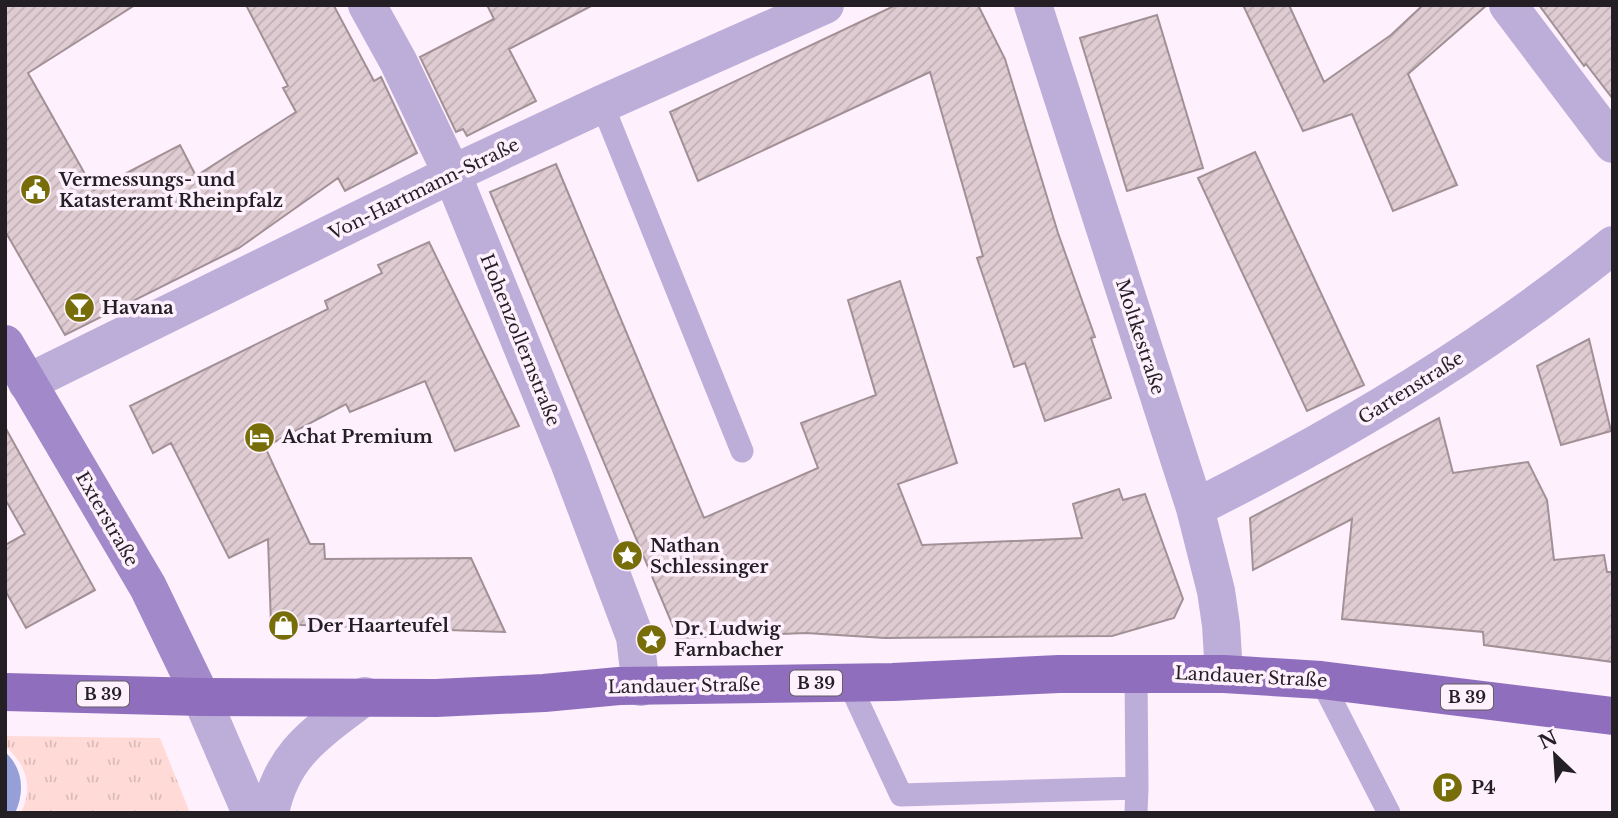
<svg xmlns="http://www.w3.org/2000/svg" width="1618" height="818" viewBox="0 0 1618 818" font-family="'Libre Baskerville',serif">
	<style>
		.park { fill: url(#park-tufts) }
		.water { fill: #94a0d7 }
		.building { fill: url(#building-hatch); stroke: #a29096; stroke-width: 2 }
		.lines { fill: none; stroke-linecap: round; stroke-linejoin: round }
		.service { stroke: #bdadd9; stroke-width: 23 }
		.minor { stroke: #bdadd9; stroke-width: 38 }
		.secondary { stroke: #a289c9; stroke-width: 38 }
		.primary { stroke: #8f6fbd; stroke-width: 38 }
		.labels { text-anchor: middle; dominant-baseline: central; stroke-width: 7; stroke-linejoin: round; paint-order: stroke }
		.shield { fill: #fef0fd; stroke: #655e65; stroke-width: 2 }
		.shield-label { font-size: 16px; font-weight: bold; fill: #241f24 }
		.poi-label { font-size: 18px; font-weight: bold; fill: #241f24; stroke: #fef0fd; text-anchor: start }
		.street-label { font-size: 18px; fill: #241f24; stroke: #fef0fd }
	</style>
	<defs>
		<pattern id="park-tufts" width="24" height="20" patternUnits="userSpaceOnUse" patternTransform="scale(1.75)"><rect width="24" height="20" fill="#ffdad7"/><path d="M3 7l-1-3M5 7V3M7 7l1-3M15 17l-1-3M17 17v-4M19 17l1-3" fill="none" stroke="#dabbb8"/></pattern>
		<pattern id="building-hatch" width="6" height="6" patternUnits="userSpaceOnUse" patternTransform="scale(1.75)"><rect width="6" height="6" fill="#dfccd2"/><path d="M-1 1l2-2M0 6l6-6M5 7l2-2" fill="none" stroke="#bfafb4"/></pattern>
	</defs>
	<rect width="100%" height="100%" fill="#fef0fd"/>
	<path class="park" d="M5 736 160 738 190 813H21C34 787 26 764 5 746Z"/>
	<path class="water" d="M5 752C23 768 25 792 15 813H5Z"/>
	<path class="building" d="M5 5H135L28 73 94 190 180 145 196 176 296 112 283 88 288 86 246 5 334 6 374 81 381 77 417 153 345 191 338 178 239 248 65 335 5 231Z
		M487 5H593L509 49 536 101 467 136 463 129 456 132 420 57 494 19Z
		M896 5H978L1005 59 1058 233 1095 337 1091 338 1111 398 1045 421 1025 363 1014 367 977 258 983 256 930 72 698 181 670 112Z
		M1243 5H1289L1324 82 1391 35 1423 5H1487L1408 74 1457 185 1393 211 1352 114 1303 131Z
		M1539 5H1613V99L1586 64 1584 66Z
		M1157 15 1203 168 1127 191 1080 38Z
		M1255 152 1364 385 1307 411 1198 178Z
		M556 164 704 518 818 468 801 423 876 395 848 300 900 281 957 463 898 484 922 545 1082 538 1073 504 1119 489 1123 500 1145 494 1183 599 1174 618 1112 636 885 638 806 633 678 638 490 192Z
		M429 242 519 426 455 451 425 381 350 412 346 404 265 447 310 544H324L325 559 471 558 505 632 271 624 268 539 229 558 171 443 153 453 130 406 328 309 325 301 382 273 378 265Z
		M1589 339 1611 431 1561 445 1537 366Z
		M1439 418 1453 473 1528 462 1547 500 1554 560 1604 555 1607 572H1613V662L1484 645 1483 632 1342 619 1352 519 1253 570 1250 518Z
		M5 427 95 590 26 628 5 590V545L25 534 5 499Z"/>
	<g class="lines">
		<path class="service" d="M602 104 742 451
			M1321 680 1389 813
			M849 683 901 795 1137 788 1136 673
			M1136 813 1137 788"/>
		<path class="minor" d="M367 5 398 61 452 174 569 462 635 637 641 687
			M1033 5 1195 508 1216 591 1221 625 1224 674
			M1508 5 1613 144
			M27 383 452 174 602 104 825 5
			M1195 508C1343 434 1484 350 1613 245
			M201 697 251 813
			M270 813C282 752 319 732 365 696"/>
		<path class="secondary" d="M5 344 148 587 201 697"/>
		<path class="primary" d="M5 692 201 697 436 698 544 693 619 686 893 682 1059 674H1224L1321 680 1613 716"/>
	</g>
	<defs>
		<symbol id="civic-disc" viewBox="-11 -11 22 22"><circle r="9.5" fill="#776d09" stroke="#fef0fd"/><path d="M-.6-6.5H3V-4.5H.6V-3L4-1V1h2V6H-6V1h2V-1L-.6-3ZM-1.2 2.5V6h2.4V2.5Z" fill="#fff"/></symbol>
		<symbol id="bar-disc" viewBox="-11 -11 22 22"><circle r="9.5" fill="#776d09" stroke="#fef0fd"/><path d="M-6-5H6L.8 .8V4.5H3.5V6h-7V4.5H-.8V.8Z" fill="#fff"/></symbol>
		<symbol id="hotel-disc" viewBox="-11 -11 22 22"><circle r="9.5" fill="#776d09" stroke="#fef0fd"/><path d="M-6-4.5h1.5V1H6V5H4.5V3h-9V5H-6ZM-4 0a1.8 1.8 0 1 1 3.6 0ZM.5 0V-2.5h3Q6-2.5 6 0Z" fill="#fff"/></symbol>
		<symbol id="sight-disc" viewBox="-11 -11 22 22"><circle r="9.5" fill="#776d09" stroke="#fef0fd"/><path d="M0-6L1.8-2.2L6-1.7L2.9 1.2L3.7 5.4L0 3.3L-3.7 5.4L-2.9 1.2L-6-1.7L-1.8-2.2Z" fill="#fff"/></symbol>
		<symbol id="shop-disc" viewBox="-11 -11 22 22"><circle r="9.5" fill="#776d09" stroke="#fef0fd"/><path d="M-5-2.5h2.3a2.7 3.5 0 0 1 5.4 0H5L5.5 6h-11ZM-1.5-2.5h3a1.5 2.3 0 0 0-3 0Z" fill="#fff"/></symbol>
		<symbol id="parking-disc" viewBox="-11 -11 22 22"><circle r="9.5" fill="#776d09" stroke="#fef0fd"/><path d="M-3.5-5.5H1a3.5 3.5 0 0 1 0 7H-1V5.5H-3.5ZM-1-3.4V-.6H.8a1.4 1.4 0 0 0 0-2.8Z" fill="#fff"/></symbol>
	</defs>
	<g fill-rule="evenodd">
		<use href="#civic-disc" x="18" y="172" width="35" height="35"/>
		<use href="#bar-disc" x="62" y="290" width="35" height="35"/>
		<use href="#hotel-disc" x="242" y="420" width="35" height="35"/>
		<use href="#sight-disc" x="610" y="538" width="35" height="35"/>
		<use href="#shop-disc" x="266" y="608" width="35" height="35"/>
		<use href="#sight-disc" x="634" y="622" width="35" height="35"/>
		<use href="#parking-disc" x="1430" y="770" width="35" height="35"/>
	</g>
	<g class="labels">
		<g class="shield">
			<rect x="790" y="670.5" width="52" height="25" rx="5"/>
			<rect x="77" y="681.5" width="52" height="25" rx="5"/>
			<rect x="1441" y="684.5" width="52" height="25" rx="5"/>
		</g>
		<g class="shield-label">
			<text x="816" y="683">B 39</text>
			<text x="103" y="694">B 39</text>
			<text x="1467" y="697">B 39</text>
		</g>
		<g class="poi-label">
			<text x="59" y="180">Vermessungs- und<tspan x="59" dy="21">Katasteramt Rheinpfalz</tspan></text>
			<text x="102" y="308">Havana</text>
			<text x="282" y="437">Achat Premium</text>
			<text x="650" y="546">Nathan<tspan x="650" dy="21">Schlessinger</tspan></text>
			<text x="307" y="626">Der Haarteufel</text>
			<text x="674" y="629">Dr. Ludwig<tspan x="674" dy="21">Farnbacher</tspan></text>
			<text x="1471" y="788">P4</text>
		</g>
		<g class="street-label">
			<text transform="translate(424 189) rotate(-26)">Von-Hartmann-Straße</text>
			<text transform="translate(1140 337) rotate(72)">Moltkestraße</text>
			<text transform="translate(520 340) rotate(68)">Hohenzollernstraße</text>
			<text transform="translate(1411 388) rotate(-32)">Gartenstraße</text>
			<text transform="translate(107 519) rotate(60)">Exterstraße</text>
			<text transform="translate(1251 677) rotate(3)">Landauer Straße</text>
			<text transform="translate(684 686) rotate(-1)">Landauer Straße</text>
		</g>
	</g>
	<rect width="1618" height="818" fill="none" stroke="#241f24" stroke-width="14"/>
	<g transform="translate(1555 755) rotate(335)" stroke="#fef0fd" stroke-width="5" paint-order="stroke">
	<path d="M0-5L12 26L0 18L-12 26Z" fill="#241f24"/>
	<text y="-10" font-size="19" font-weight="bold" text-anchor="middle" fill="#241f24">N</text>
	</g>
</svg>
